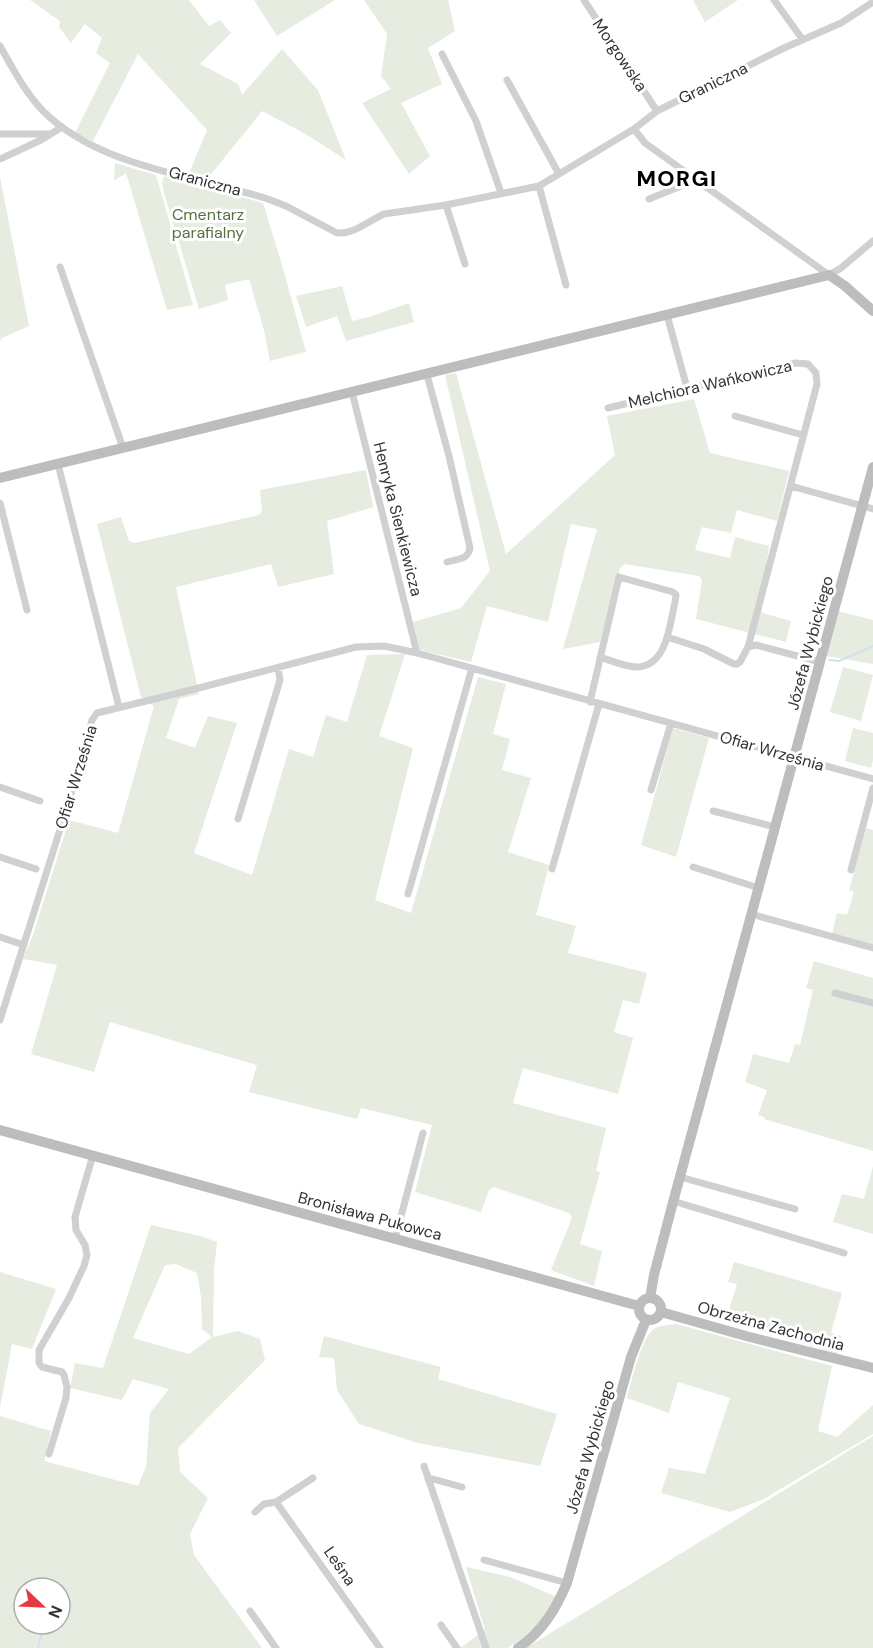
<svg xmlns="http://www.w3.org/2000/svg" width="873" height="1648" viewBox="0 0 873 1648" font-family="'DM Sans',sans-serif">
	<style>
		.green { fill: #e6ecdf; fill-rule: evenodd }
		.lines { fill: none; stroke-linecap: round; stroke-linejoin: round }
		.stream { stroke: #cfe2ee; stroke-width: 2 }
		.street { stroke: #d0d0d0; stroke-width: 7 }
		.secondary { stroke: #bdbdbd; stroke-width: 10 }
		.labels { text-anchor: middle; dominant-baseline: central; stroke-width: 6; stroke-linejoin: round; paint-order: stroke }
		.street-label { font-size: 16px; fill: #333; stroke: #fff }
		.park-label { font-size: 16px; fill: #56703f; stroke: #fff }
		.district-label { font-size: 22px; font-weight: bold; letter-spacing: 1.5px; fill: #000; stroke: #fff }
	</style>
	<rect width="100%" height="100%" fill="#fff"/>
	<path class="green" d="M30 0H189L209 26 220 20 231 33 200 64 238 84 242 95 282 49 318 90 346 160 304 133 262 111 208 178 189 173 207 130 138 54 93 141 75 133 110 63 96 53 102 38 85 24 71 43 59 27 60 21Z
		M254 0H335L277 36Z
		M364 0H448L455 31 428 48 442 84 401 103 430 156 409 174 362 103 391 89 381 76 387 34Z
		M693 0H738L705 22Z
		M115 163 156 175 193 305 167 310 126 173 114 181Z
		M164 176 263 203 282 265 306 352 270 361 264 330 249 279 225 285 228 300 199 309 164 193 162 183Z
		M0 177 29 326 2 338 0 341Z
		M342 286 352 321 369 317 409 303 414 322 346 341 337 316 306 327 296 296Z
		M456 373 506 554 615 455 607 416 694 399 710 453 789 471 777 521 737 510 731 533 702 527 695 550 730 558 735 537 769 546 760 608 763 613 791 621 786 642 696 619 702 580 699 576 625 564 620 568 600 642 563 649 597 529 571 524 548 622 487 606 471 662 420 650 413 622 461 608 490 571 445 375Z
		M366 470 373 507 327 521 334 574 278 587 271 564 176 587 199 694 179 699 166 738 195 748 208 716 237 723 194 853 252 875 289 749 313 757 326 715 347 722 367 655 405 654 379 736 413 748 375 900 411 913 478 677 506 684 493 734 510 739 502 770 531 778 508 852 549 865 536 915 576 926 568 953 647 973 639 1004 623 1000 614 1032 633 1038 618 1094 523 1068 513 1103 606 1128 596 1171 600 1172 580 1244 602 1251 594 1286 551 1270 572 1218 569 1213 494 1187 489 1190 481 1212 415 1192 432 1125 361 1108 357 1119 249 1092 257 1065 110 1022 94 1072 31 1054 57 965 23 959 33 935 69 820 118 833 154 706 141 697 97 524 121 517 129 541 134 543 259 515 262 511 260 490Z
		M838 611 873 620V664L826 656Z
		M843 667 873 675 861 721 830 712Z
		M673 728 709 738 676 857 641 845Z
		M853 728 873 733V760L871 768 845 761Z
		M866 828 873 830V945L832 934 837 913 847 915 854 892 849 890Z
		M814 961 873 978V1151L764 1119 765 1117 758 1115 767 1090 745 1082 753 1054 789 1063 795 1044 800 1045 813 990 806 988Z
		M873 1166V1234L833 1222 842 1194 864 1199Z
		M151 1225 200 1236 217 1242 214 1270 213 1337 238 1331 260 1339 265 1360 178 1448 180 1472 208 1498 190 1534 194 1555 262 1648H0V1416L51 1431 44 1461 138 1486 146 1467 150 1413 169 1389 133 1379 122 1400 70 1388 75 1363 103 1368ZM176 1264 197 1273 201 1297 202 1329 212 1337 189 1354 133 1338 165 1265ZM24 1588H60V1624H24Z
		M734 1262 842 1293 831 1333 841 1336 837 1354 726 1320 737 1284 728 1282Z
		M0 1272 56 1289 32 1349 12 1344 0 1408Z
		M676 1324 832 1366 818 1431 837 1437 873 1405V1434L762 1500 730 1512 661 1493 669 1468 705 1474 730 1398 678 1382 669 1413 627 1398C631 1383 641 1337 654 1329 660 1325 669 1325 676 1324Z
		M324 1336 441 1367 438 1379 557 1414 540 1466 418 1443 359 1424 337 1390 334 1358 319 1357Z
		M873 1436V1648H526Z
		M466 1567 510 1577 557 1597 544 1618 524 1637 508 1648H460L485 1630Z"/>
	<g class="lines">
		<path class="stream" d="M829 660 839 661 873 646
			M38 1648 44 1624"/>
		<path class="street" d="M584 0 657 111
			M774 0 803 40
			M0 46C13 69 25 92 43 111 99 167 195 176 268 199L286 206 337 233C355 234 368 221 384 214L446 205 539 186 634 129 657 111 784 48 841 23 873 2
			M442 54 476 121 501 193
			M507 80 559 174
			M634 129 645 143 829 275 841 268 873 241
			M0 134H50
			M0 159 41 140 62 127
			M539 186 566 285
			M649 199 686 184 695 178
			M446 205 465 264
			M60 267 123 448
			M667 315 687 388
			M427 375 449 456 470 548C468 560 457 559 447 562
			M352 392 417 653
			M608 408 796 363 808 364 816 373 817 384 748 647
			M735 416 803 435
			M58 464 119 707
			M791 486 873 509
			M0 503 27 610
			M667 637 704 649 734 664H737L740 662 748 647 756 645 820 662
			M590 702 619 577 673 592 676 595 675 602C670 624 667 666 637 667 625 667 612 661 600 657
			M0 787 40 801
			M651 790 671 723
			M713 811 775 827
			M238 819 280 680 278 668
			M0 857 36 869
			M693 867 759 888
			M552 869 599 704
			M851 870 873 788
			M408 894 472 668
			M751 914 873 948
			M0 937 24 945
			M835 993 873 1003
			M0 1020 69 801 92 720 97 713 183 692 356 647 384 646 417 653 873 779
			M680 1177 795 1209
			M673 1201 844 1253
			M395 1239 423 1133
			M49 1454 66 1398 67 1387 64 1375 62 1372 42 1367 39 1363V1350L69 1298 84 1266 87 1255 85 1245 76 1230 75 1217 93 1155
			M424 1466 486 1648
			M428 1479H433L462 1487
			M276 1502 380 1648
			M255 1512 264 1504 276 1502 313 1478
			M484 1560 567 1583
			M250 1611 276 1648
			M441 1625 457 1648"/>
		<path class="secondary" d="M0 478 829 275 845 286 873 311
			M0 1130 639 1306
			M639 1309a11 11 0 1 1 22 0a11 11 0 1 1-22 0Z
			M650 1298 654 1275 672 1206 873 467
			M661 1312 746 1336 873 1368
			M518 1648C542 1632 556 1609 567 1583L631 1357 646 1320"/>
	</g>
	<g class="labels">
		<g class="street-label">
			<text transform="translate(620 55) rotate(56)">Morgowska</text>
			<text transform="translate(713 83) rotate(-26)">Graniczna</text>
			<text transform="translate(205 181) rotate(15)">Graniczna</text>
			<text transform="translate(710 384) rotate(-13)">Melchiora Wańkowicza</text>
			<text transform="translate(398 519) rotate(76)">Henryka Sienkiewicza</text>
			<text transform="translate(810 643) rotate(-75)">Józefa Wybickiego</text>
			<text transform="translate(772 751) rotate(16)">Ofiar Września</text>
			<text transform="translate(76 777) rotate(-73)">Ofiar Września</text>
			<text transform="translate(370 1216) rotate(15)">Bronisława Pukowca</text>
			<text transform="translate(771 1326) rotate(15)">Obrzeżna Zachodnia</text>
			<text transform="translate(590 1447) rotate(-74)">Józefa Wybickiego</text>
			<text transform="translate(340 1566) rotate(55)">Leśna</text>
		</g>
		<g class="park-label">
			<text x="208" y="214">Cmentarz<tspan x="208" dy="18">parafialny</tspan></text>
		</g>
		<g class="district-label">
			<text x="677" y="178">MORGI</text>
		</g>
	</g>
	<g transform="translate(42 1606) rotate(113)"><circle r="28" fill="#ffffff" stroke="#adadad" stroke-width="1.5"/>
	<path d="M0-4.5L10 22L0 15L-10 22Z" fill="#e63946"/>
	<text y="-9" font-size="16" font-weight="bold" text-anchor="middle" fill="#333333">N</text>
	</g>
</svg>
